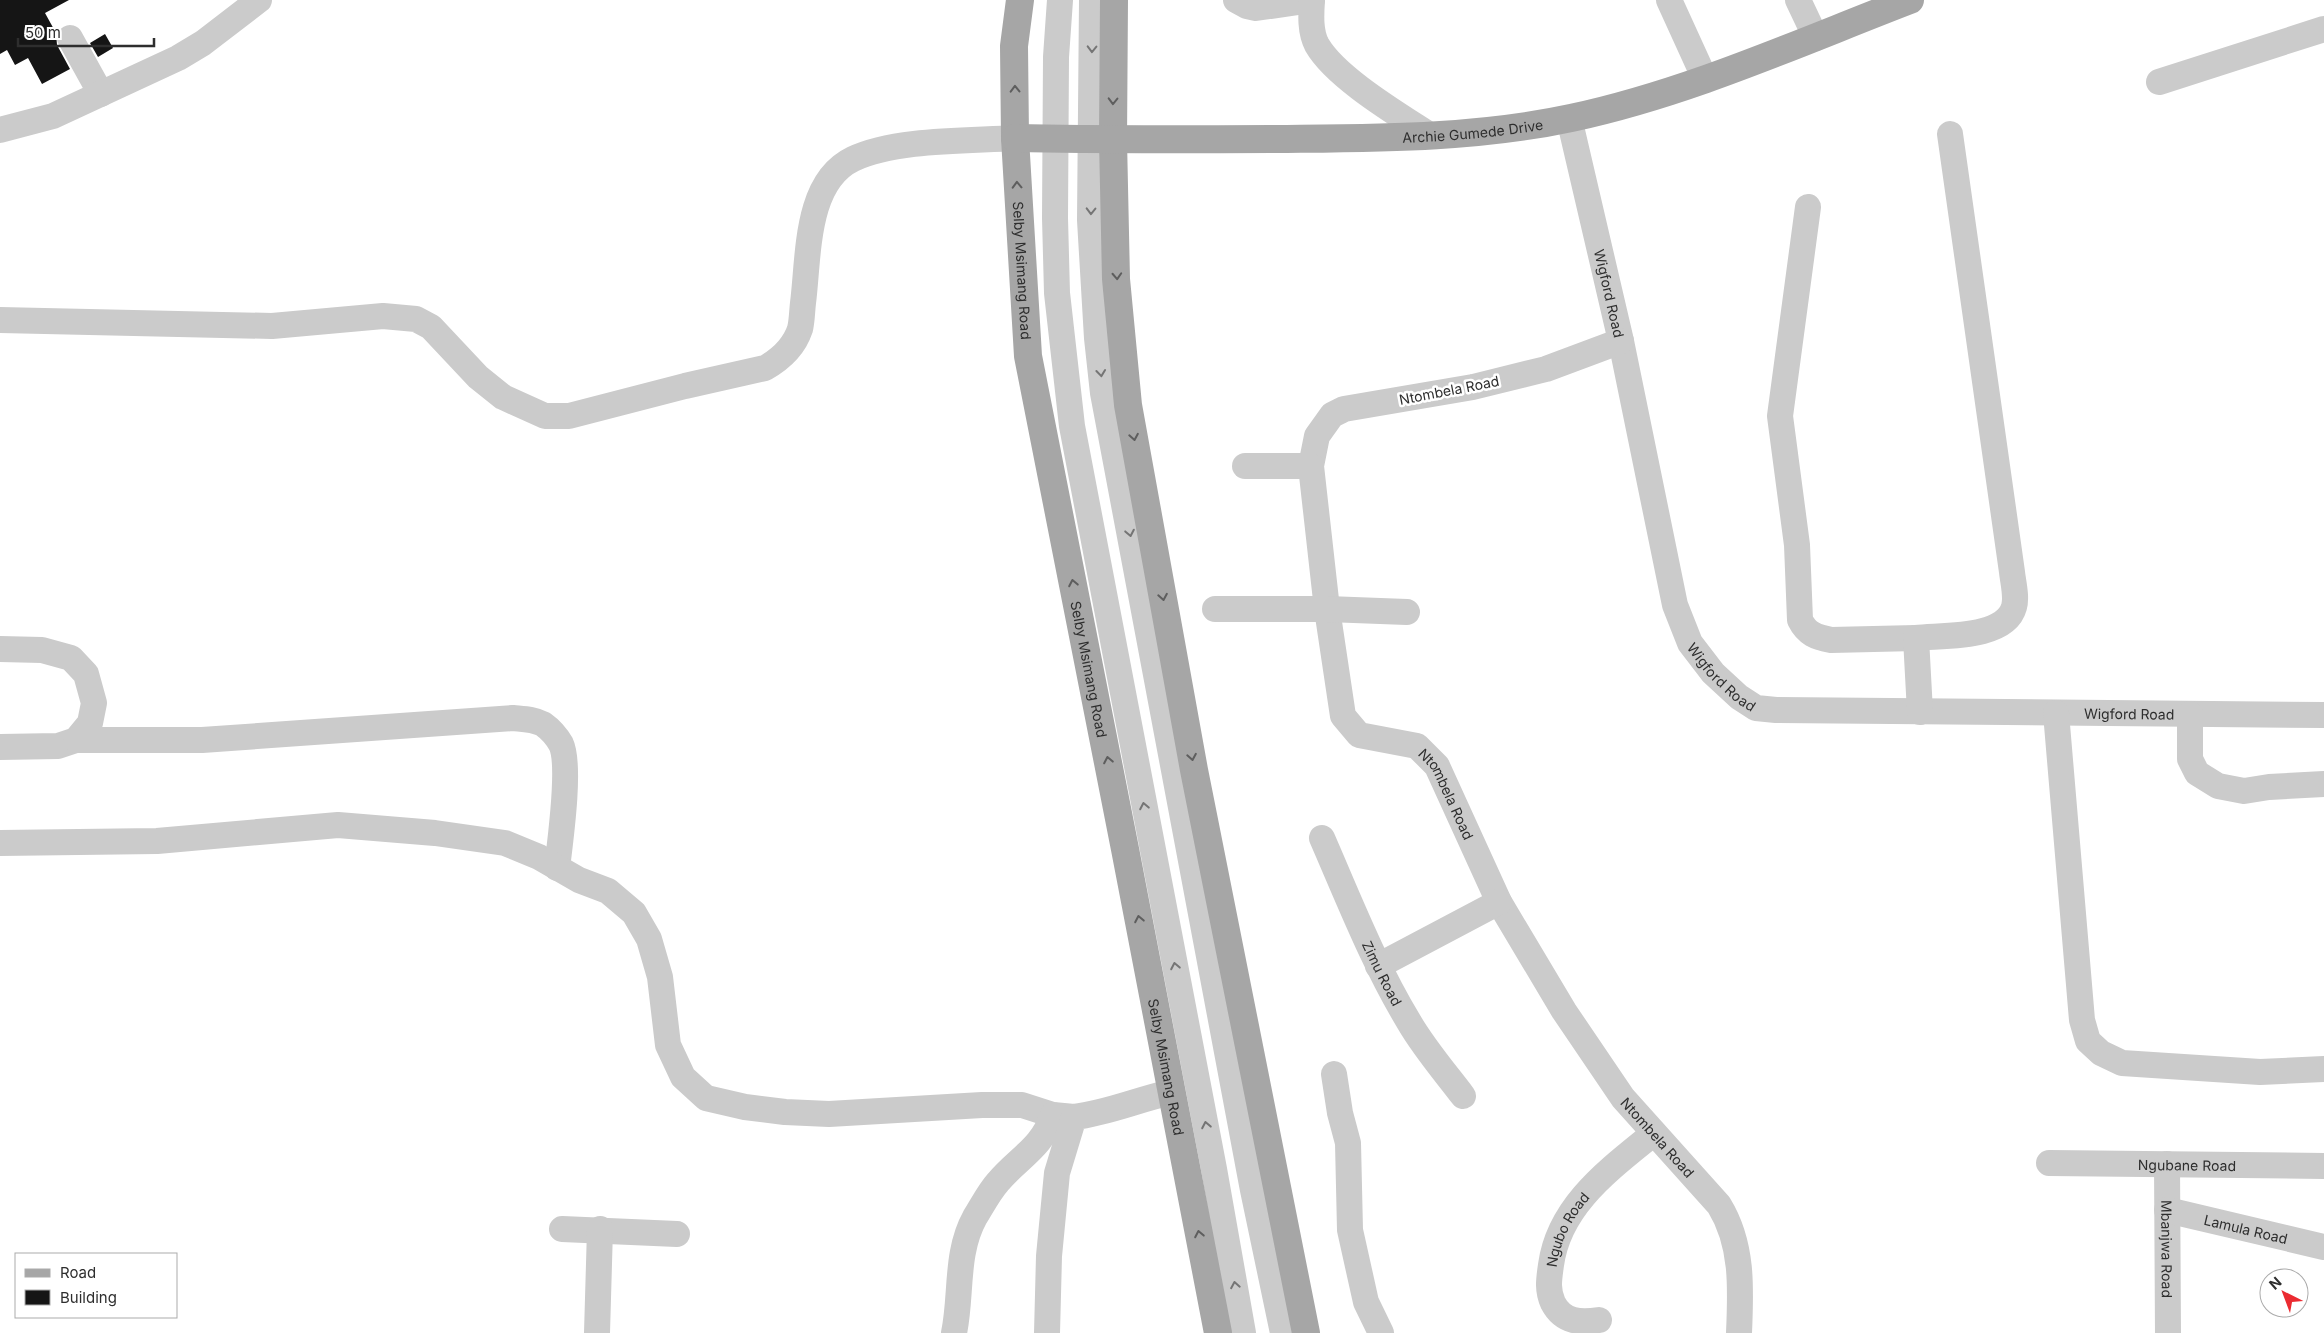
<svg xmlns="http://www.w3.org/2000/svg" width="2324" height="1333" viewBox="0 0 2324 1333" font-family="Inter,sans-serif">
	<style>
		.building { fill: #151515 }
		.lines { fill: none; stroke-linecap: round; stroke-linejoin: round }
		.minor { stroke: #cbcbcb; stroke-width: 26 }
		.major { stroke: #a6a6a6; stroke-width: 28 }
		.oneway { stroke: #757575 }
		.oneway2 { stroke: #5e5e5e }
		.labels { text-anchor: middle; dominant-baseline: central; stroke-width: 5; stroke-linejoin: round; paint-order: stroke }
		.street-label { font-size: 14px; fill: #2e2e2e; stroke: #fff }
	</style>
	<rect width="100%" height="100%" fill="#fff"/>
	<path class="building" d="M0 0H69L45 13 56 33 57 45 70 69 42 84 28 58 15 65 7 50 0 54Z
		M105 34 113 48 98 57 90 43Z"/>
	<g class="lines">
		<g class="minor">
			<path d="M1060 0 1056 57 1055 218 1057 293 1072 426 1214 1169 1243 1333"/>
			<path d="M1092 0 1090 220 1097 338 1103 393 1253 1190 1283 1333"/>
			<path d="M1236 0 1247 6 1256 8 1312 0"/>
			<path d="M1312 0C1311 15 1310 32 1317 45 1336 78 1399 115 1431 136"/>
			<path d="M1669 0 1705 79"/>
			<path d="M1798 0 1816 38"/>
			<path d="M70 38 101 94"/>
			<path d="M2159 82 2324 29"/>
			<path id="s1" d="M1569 118 1621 341 1675 605 1690 643 1713 673 1739 697 1756 708 1776 710 2324 715"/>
			<path d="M0 130 53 116 178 58 203 43 259 0"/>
			<path d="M1808 207 1780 416 1797 545 1800 620C1807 634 1816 637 1831 640L1916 638"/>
			<path d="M0 320 272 326 383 316 416 319 431 327 478 377 503 397 545 416H569L685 386 765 368C781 359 794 347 800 329 802 321 802 311 803 303 809 256 805 182 853 159 895 139 968 141 1015 138"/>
			<path id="s2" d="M1621 341 1546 369 1473 387 1344 409 1332 415 1317 436 1311 466 1327 609 1343 716 1359 735 1417 746 1437 766 1499 902 1564 1011 1623 1098 1719 1205C1743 1244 1741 1288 1739 1333"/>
			<path d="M1245 466H1311"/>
			<path d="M1215 609H1327L1407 612"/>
			<path d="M0 649 42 650 71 658 86 674 94 703 90 723 76 740 58 746 0 747"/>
			<path d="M1920 712 1916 638C1943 635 2005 639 2014 607 2017 597 2013 582 2012 572L1950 134"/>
			<path d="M2056 713 2082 1020 2088 1041 2101 1053 2122 1063 2260 1072 2324 1069"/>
			<path d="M2190 714V759L2197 773 2218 786 2244 791 2269 787 2324 784"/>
			<path d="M76 740H202L513 718C523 719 534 719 543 724 550 729 557 737 561 744 571 765 560 843 557 868"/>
			<path id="s3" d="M1322 838C1349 900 1374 964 1409 1022 1424 1048 1444 1071 1463 1096"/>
			<path d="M0 843 157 841 338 825 435 833 505 843 539 857 579 880 608 891 634 913 649 939 660 977 668 1045 683 1077 706 1098 745 1107 785 1112 829 1114 982 1105H1022L1053 1115 1074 1117"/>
			<path d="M1378 966 1499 902"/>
			<path d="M1334 1074 1340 1113 1348 1143 1350 1230 1366 1302 1381 1333"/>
			<path id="s4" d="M2049 1163 2324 1166"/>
			<path id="s5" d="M2167 1164 2168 1333"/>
			<path id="s6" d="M2167 1210 2324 1247"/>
			<path d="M562 1229 677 1234"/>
			<path id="s7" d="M1599 1320C1580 1323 1563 1322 1553 1303 1547 1290 1549 1279 1551 1265 1559 1205 1610 1169 1654 1133"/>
			<path d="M597 1333 600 1229"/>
			<path d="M954 1333C962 1295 955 1253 975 1217 982 1206 989 1192 998 1182 1018 1158 1042 1148 1053 1115"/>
			<path d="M1047 1333 1049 1256 1057 1173 1074 1117C1108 1113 1139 1099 1172 1092"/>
		</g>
		<g class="major">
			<path id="s8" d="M1020 0 1014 46 1015 138 1028 356 1125 849 1218 1333"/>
			<path d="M1114 0 1113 140 1116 279 1128 405 1194 770 1306 1333"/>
			<path id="s9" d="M1015 138C1106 140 1196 139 1287 139 1381 138 1478 138 1571 118 1688 93 1798 43 1910 0"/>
		</g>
	</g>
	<defs><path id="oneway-chevron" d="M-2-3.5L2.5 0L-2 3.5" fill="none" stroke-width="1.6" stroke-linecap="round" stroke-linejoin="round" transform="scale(1.25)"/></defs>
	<g class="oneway">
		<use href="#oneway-chevron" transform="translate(1092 49) rotate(91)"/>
		<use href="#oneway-chevron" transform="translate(1091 211) rotate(91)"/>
		<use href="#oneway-chevron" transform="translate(1101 373) rotate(84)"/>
		<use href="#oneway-chevron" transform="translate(1130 533) rotate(79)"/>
		<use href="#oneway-chevron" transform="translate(1144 806) rotate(-101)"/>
		<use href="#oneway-chevron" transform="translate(1175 966) rotate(-101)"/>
		<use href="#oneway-chevron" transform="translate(1206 1125) rotate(-101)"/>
		<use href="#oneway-chevron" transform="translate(1235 1285) rotate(-100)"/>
	</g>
	<g class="oneway2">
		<use href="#oneway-chevron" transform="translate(1015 89) rotate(-91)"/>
		<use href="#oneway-chevron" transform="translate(1113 101) rotate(91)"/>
		<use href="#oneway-chevron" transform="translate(1017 185) rotate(-92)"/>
		<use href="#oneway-chevron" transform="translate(1117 276) rotate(87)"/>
		<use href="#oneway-chevron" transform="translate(1134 437) rotate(80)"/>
		<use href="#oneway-chevron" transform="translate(1073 583) rotate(-101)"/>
		<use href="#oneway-chevron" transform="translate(1163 597) rotate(80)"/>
		<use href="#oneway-chevron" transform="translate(1192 757) rotate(80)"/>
		<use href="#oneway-chevron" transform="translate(1108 760) rotate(-101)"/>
		<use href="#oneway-chevron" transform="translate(1139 919) rotate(-101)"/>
		<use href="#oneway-chevron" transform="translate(1199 1234) rotate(-101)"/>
	</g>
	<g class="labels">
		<g class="street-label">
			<text stroke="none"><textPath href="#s9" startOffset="458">Archie Gumede Drive</textPath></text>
			<text stroke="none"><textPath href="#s8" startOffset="271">Selby Msimang Road</textPath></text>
			<text stroke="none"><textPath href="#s1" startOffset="180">Wigford Road</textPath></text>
			<text transform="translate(1449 390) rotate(-11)">Ntombela Road</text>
			<text stroke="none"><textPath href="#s8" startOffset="676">Selby Msimang Road</textPath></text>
			<text stroke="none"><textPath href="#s1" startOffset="586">Wigford Road</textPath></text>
			<text stroke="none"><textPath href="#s1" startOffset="1006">Wigford Road</textPath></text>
			<text stroke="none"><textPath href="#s2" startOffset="749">Ntombela Road</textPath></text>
			<text stroke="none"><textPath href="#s3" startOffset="148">Zimu Road</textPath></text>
			<text stroke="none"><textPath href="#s8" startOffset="1081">Selby Msimang Road</textPath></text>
			<text stroke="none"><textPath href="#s2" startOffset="1154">Ntombela Road</textPath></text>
			<text stroke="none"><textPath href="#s4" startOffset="138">Ngubane Road</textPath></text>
			<text stroke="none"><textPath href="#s6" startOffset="81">Lamula Road</textPath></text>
			<text stroke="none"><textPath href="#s7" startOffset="131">Ngubo Road</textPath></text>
			<text stroke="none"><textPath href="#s5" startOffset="85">Mbanjwa Road</textPath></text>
		</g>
	</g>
	<rect x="15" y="1253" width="162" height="65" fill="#ffffff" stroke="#ababab"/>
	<rect x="25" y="1269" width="25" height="8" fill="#a6a6a6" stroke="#ababab"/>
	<text x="60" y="1278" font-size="15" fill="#2e2e2e">Road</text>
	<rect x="25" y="1290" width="25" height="15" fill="#151515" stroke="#ababab"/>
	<text x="60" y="1303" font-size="15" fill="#2e2e2e">Building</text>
	<g transform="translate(2284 1293) rotate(318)"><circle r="24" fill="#ffffff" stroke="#ababab"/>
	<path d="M0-4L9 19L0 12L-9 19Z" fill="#eb2b31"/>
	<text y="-8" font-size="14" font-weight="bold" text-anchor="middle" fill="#2e2e2e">N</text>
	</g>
	<path d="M18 38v8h136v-8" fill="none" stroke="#2e2e2e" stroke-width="2.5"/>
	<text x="25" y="38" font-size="15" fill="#2e2e2e" stroke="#ffffff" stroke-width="4" paint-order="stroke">50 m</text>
</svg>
